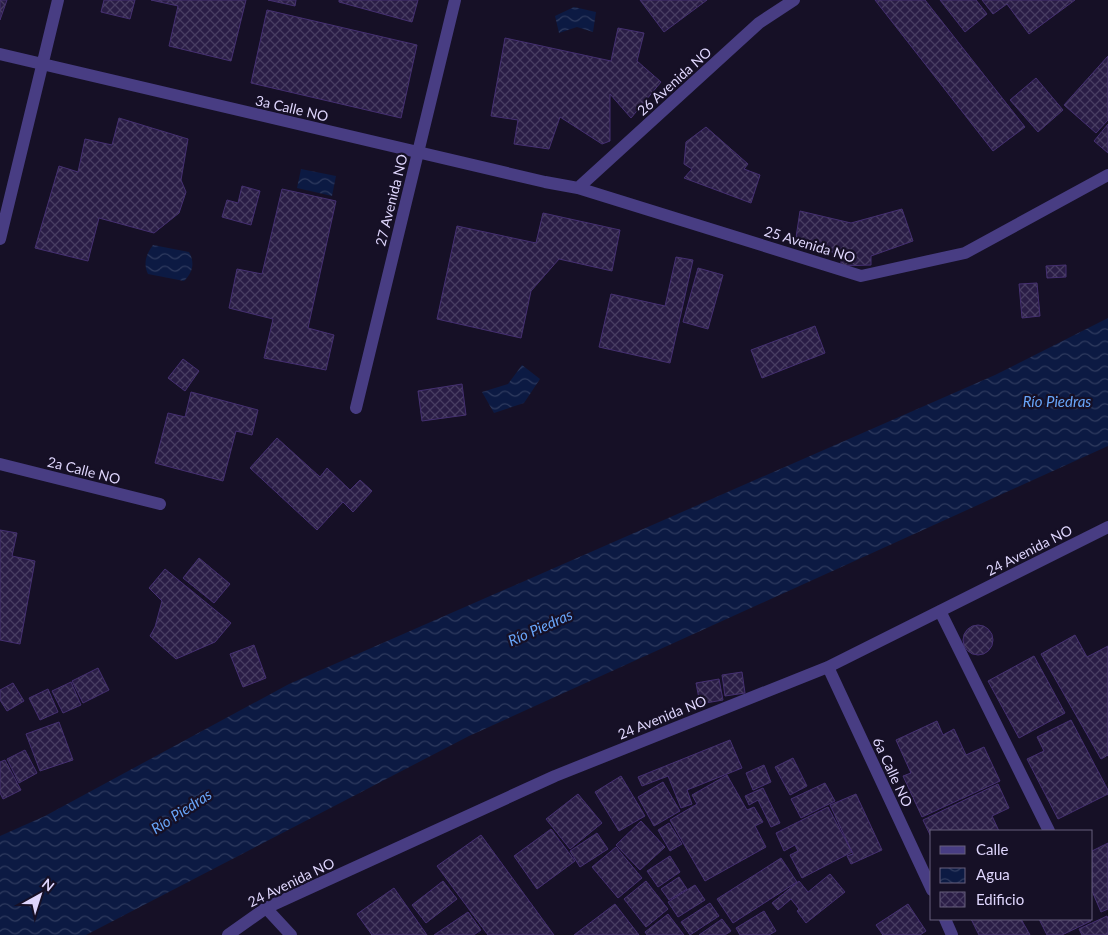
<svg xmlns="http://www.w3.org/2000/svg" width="1108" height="935" viewBox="0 0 1108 935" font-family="Lato,sans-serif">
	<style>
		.water { fill: url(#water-waves) }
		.building { fill: url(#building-cross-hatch); stroke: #453071 }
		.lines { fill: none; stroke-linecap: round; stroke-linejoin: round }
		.minor { stroke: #483d83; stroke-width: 12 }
		.labels { text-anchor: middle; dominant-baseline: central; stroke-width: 4.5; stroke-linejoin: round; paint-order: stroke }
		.street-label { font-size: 14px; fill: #dfd6fd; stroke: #161026 }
		.water-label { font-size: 15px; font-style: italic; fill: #68a5f9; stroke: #161026 }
	</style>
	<defs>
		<pattern id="water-waves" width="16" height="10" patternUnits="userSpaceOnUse" patternTransform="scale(1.25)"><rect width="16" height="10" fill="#0c1a43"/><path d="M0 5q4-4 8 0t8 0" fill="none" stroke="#2f3b5f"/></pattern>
		<pattern id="building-cross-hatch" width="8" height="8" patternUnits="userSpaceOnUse" patternTransform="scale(1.25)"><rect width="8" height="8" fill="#2a1d46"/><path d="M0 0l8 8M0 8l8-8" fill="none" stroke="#483d62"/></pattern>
	</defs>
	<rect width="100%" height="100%" fill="#161026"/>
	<path class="water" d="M574 7 596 12 593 32 577 27 559 33 555 16Z
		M301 169 336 176 332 196 297 188Z
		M153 245 189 252C195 263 193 272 184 281L148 274C143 264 146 254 153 245Z
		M1108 318V446L469 736 86 935H0V836L45 816 289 684 995 375Z
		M522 365 540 379 524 403 494 413 482 392 508 384Z"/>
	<path class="building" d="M0 0H7L0 20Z
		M104 0H135L130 19 101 12Z
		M151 0H246L231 61 169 46 178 6Z
		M268 0H296L295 6Z
		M339 0H418L412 22 339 2Z
		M640 0H707L664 32Z
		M875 0H925L1025 127 993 151Z
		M940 0H976L987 14 965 32Z
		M982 0H1075L1029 34 1007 4 993 14Z
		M267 10 417 45 401 118 251 83Z
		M618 28 644 33 637 61 661 82 631 118 610 94V141L602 144 560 117 549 149 514 144 518 120 491 116 505 38 611 61Z
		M1108 56V120L1096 133 1064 105Z
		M1036 78 1063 110 1038 132 1010 100Z
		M119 118 188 139 181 180 186 192 179 213 154 233 99 218 88 261 35 248 59 166 78 172 85 139 112 145Z
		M1108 124V153L1094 141Z
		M706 127 748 164 744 169 760 175 751 203 684 178 692 169 684 164 686 142Z
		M242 186 260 191 251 225 222 217 227 200 238 203Z
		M282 189 336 201 308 328 334 335 326 370 264 358 273 319 229 308 237 269 262 274Z
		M902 209 913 241 871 256V265L841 266V254L795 244 800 211 851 223Z
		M543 213 620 230 612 271 559 259 531 291 521 338 437 319 457 226 536 243Z
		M676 257 693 260 670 363 599 347 611 294 665 306Z
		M1066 265V277L1047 278 1046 266Z
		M698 268 723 275 708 329 683 322Z
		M1037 283 1040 316 1022 318 1019 284Z
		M815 326 825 353 762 378 751 350Z
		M183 359 199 371 185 391 168 378Z
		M462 384 466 415 422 421 418 391Z
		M191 392 258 410 252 435 236 431 223 481 155 463 168 413 185 417Z
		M277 438 320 477 327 468 350 490 360 480 372 491 353 512 343 502 317 530 250 468Z
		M0 530 17 533 12 556 35 561 20 644 0 640Z
		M199 558 230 584 214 603 183 578Z
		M165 569 231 623 215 642 176 659 150 636 155 627 162 601 149 588Z
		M963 640a15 15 0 1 1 30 0a15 15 0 1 1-30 0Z
		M1075 635 1087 657 1108 646V755L1101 759 1041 654Z
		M254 645 266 678 243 687 230 654Z
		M1034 656 1065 713 1019 738 988 681Z
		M98 668 109 690 83 703 72 681Z
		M742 672 745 693 725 696 722 675Z
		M719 679 723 700 700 704 696 683Z
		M71 682 81 705 63 713 52 691Z
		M13 683 24 701 7 711 0 700V690Z
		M48 689 58 712 40 720 29 698Z
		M1071 720 1108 790V794L1058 819 1027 759 1044 751 1037 737Z
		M937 721 943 735 954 729 966 755 984 747 1000 781 922 817 903 776 911 773 896 740Z
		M59 722 73 760 40 771 26 734Z
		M730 740 742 768 687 790 692 804 681 808 668 776 642 786 638 777Z
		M25 750 37 773 19 783 7 759Z
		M793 758 807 786 790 795 775 767Z
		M5 760 21 790 3 799 0 793V762Z
		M764 765 771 782 753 790 746 773Z
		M727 775 747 810 754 807 763 822 755 826 766 847 705 881 670 820 697 804 692 795Z
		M621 776 645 816 619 831 595 792Z
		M663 782 680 811 654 826 638 797Z
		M825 783 835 801 801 818 791 799Z
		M998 784 1009 808 992 816 999 831H932V839L923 820Z
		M763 788 780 823 771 827 758 800 749 805 745 796Z
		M578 794 602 823 570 849 546 819Z
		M856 794 882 850 851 864 847 856 853 854 830 805Z
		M828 807 852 852 802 878 790 855 798 851 795 845 784 851 776 833Z
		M641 821 665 847 640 870 616 845Z
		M669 823 682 844 670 851 658 830Z
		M551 829 575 861 537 889 514 856Z
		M597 833 608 849 580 867 570 851Z
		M481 835 554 935H488L437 866Z
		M1108 843V909L1101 912 1092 891V851Z
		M616 847 642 878 618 898 592 867Z
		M670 856 680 872 658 887 647 871Z
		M781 858 797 882 733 923 717 899Z
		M830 874 845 892 806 923 797 911 799 909 791 899 778 910 772 903 799 881 808 892Z
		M679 877 687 889 669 900 661 889Z
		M443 881 457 899 426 923 412 905Z
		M646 881 668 909 646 927 624 899Z
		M695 885 705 900 678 917 668 902Z
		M394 888 427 935H372L357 914Z
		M710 903 719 916 690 935 681 922Z
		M615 904 639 935H574Z
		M908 904 926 931 920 935H883L876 925Z
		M764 911 776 931 769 935H740L736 928Z
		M468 912 481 930 474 935H434Z
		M668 914 684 935H647L645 932Z
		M1107 916 1108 919V935H1082L1079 929Z
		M722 919 731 931 725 935H699Z
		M971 919H1021L1030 935H979Z
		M1039 919H1090L1091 921 1062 935H1047Z"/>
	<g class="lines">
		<path class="minor" d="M0 54 545 182 578 188 861 276 965 253 1108 175
			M578 188 759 23 794 0
			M0 239 58 0
			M356 408 455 0
			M0 464 160 504
			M940 611 1049 831
			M828 667 932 890
			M266 908 291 935
			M945 919 952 935
			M228 935 266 908 555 776 828 667 1108 527"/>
	</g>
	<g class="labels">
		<g class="street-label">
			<text transform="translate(674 81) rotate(-42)">26 Avenida NO</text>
			<text transform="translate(292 108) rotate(13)">3a Calle NO</text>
			<text transform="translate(391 200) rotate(-76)">27 Avenida NO</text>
			<text transform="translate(810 244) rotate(17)">25 Avenida NO</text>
			<text transform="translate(84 470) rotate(14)">2a Calle NO</text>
			<text transform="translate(1029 550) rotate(-27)">24 Avenida NO</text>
			<text transform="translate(662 717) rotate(-22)">24 Avenida NO</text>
			<text transform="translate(893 772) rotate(65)">6a Calle NO</text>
			<text transform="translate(291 882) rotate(-26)">24 Avenida NO</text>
		</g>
		<g class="water-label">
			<text x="1057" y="401">Río Piedras</text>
			<text transform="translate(540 627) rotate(-24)">Río Piedras</text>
			<text transform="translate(181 811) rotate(-33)">Río Piedras</text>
		</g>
	</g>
	<rect x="930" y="830" width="162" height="90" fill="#161026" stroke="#665f7c"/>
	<rect x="940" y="846" width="25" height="8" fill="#483d83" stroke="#665f7c"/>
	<text x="976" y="855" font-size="15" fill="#dfd6fd">Calle</text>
	<rect x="940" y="868" width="25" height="15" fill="url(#water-waves)" stroke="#665f7c"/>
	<text x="976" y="880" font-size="15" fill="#dfd6fd">Agua</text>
	<rect x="940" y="892" width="25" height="15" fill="url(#building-cross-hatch)" stroke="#665f7c"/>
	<text x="976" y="905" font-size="15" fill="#dfd6fd">Edificio</text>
	<g transform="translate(40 895) rotate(39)" stroke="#161026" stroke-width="4" paint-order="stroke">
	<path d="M0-4L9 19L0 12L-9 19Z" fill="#dfd6fd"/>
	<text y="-8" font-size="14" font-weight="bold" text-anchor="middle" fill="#dfd6fd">N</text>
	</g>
</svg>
